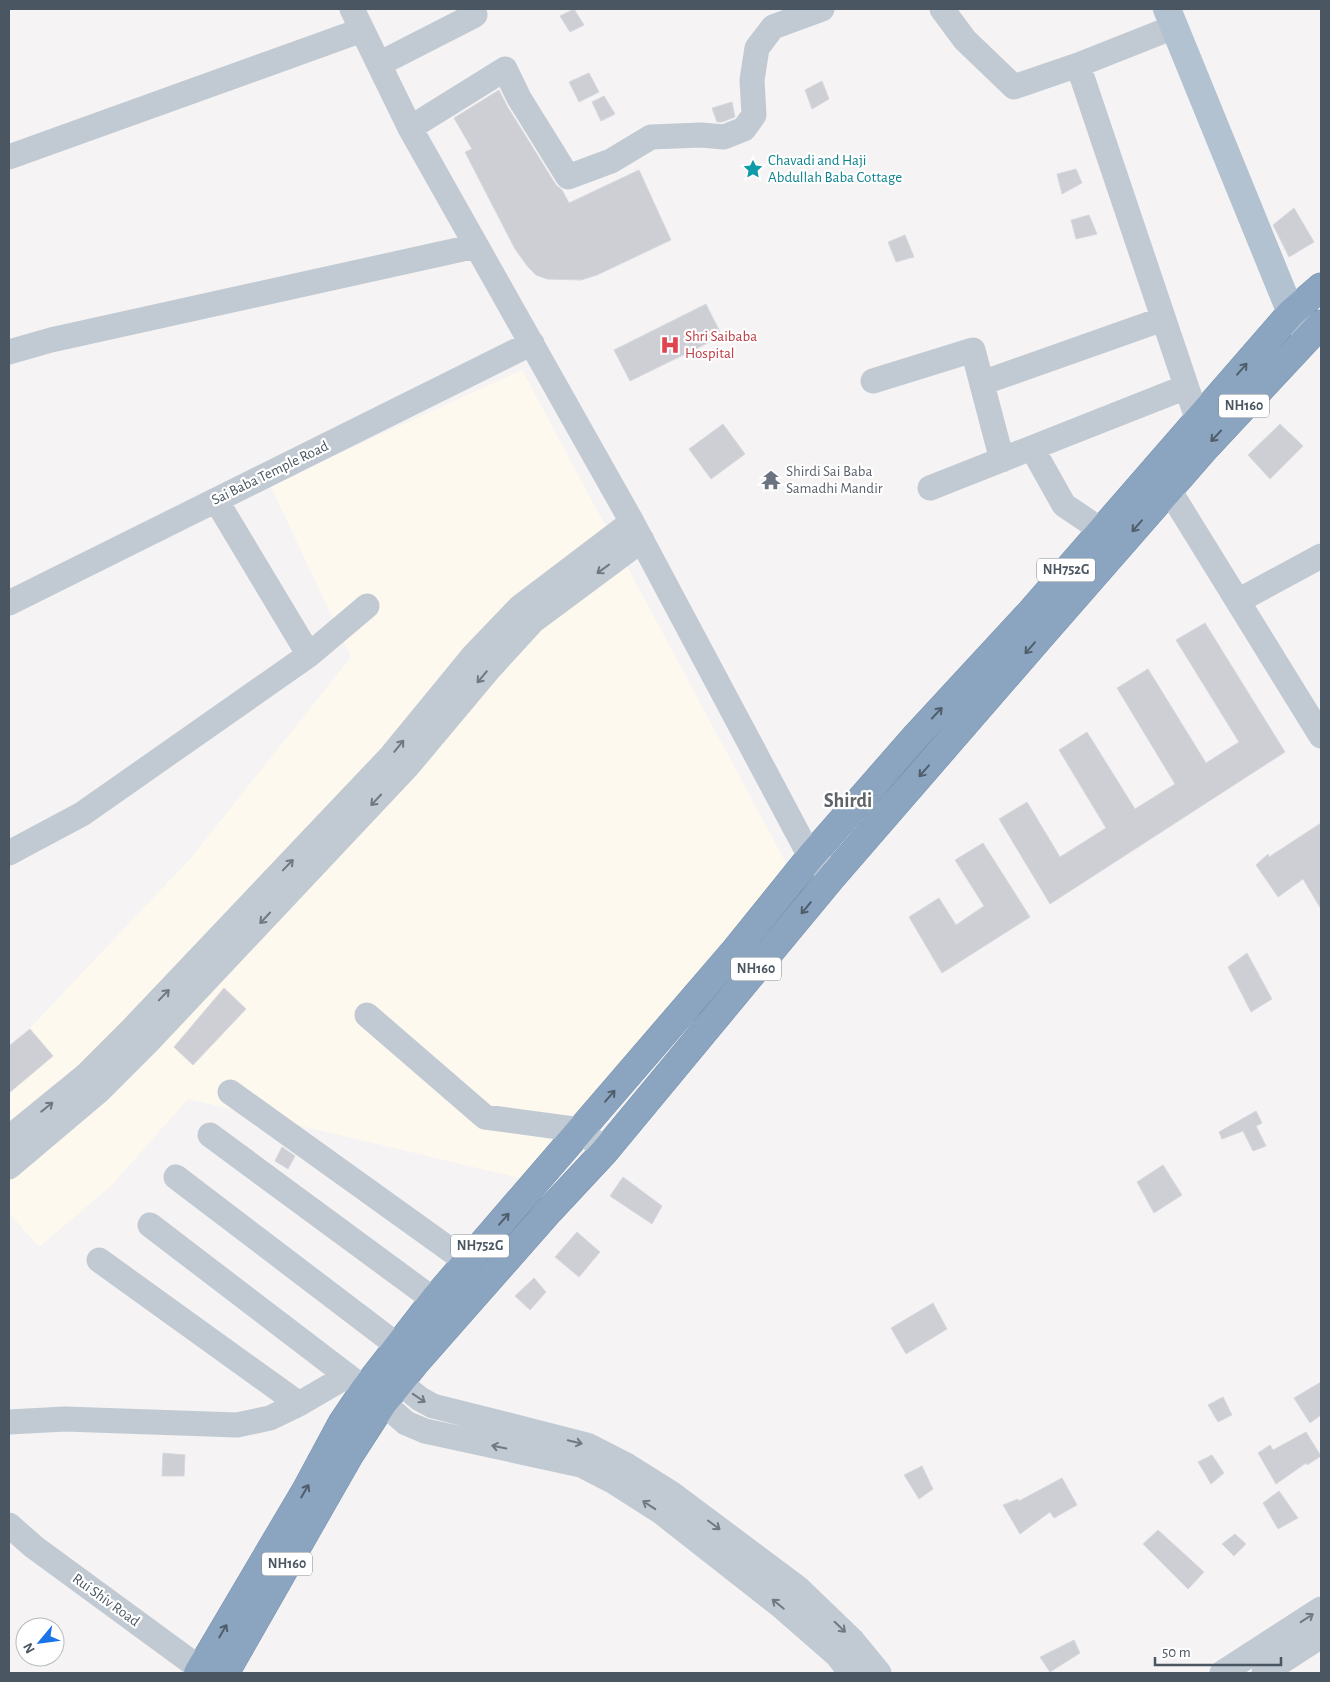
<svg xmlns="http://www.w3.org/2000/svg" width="1330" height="1682" viewBox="0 0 1330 1682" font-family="'Alegreya Sans',sans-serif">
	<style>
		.commercial { fill: #fdf9ef }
		.building { fill: #cdcfd5; stroke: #d7d9de }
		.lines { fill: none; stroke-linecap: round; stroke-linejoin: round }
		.highway-casing { stroke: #7690ad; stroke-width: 29 }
		.minor { stroke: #c1cad2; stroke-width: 25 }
		.major { stroke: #b3c2d1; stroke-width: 28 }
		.highway { stroke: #8ba5c1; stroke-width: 28 }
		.oneway { stroke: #505e6b }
		.oneway2 { stroke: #6e7983 }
		.labels { text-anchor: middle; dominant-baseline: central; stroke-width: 4.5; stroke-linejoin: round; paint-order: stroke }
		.shield { fill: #fff; stroke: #808990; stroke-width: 1 }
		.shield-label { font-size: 14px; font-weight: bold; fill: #4a5661 }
		.culture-label { font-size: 15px; fill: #0d838f; stroke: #fff; text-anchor: start }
		.health-label { font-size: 15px; fill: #be3a42; stroke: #fff; text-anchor: start }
		.worship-label { font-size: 15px; fill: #5b616d; stroke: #fff; text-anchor: start }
		.street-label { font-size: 15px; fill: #4a5661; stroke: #fff }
		.district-label { font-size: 20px; font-weight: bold; fill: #5f6368; stroke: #fff }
	</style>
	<rect width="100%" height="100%" fill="#f5f3f3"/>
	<path class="commercial" d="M522 370 787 865 524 1179 188 1099 111 1186 39 1247 9 1213V1050L191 858 351 657 270 485Z"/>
	<path class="building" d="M574 9 584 25 570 32 560 16Z
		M589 73 599 92 579 102 569 82Z
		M822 81 829 99 812 109 805 90Z
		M499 90 507 106 556 185 562 190 569 203 639 170 671 240 597 275 581 280 547 279 536 275 528 267 515 249 465 152 472 149 454 118Z
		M604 96 615 114 601 121 592 102Z
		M732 102 735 117 722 122H717L712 108Z
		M1076 169 1082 183 1062 194 1057 174Z
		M1294 208 1314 242 1289 257 1273 225Z
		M1089 215 1097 234 1076 239 1071 220Z
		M905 235 914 257 896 262 888 242Z
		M706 304 722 336 630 381 614 350Z
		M723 424 745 454 711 479 689 449Z
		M1280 424 1303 446 1270 479 1248 455Z
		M1205 623 1285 752 1050 904 999 819 1027 802 1060 857 1106 828 1059 750 1087 732 1135 809 1175 784 1117 688 1148 669 1206 763 1239 742 1176 640Z
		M1321 823V909L1303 879 1278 897 1256 865 1268 854 1269 857Z
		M983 843 1030 917 942 973 909 917 939 898 956 925 984 906 955 860Z
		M1247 953 1272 999 1251 1012 1228 967Z
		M224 988 246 1009 193 1065 174 1047Z
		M30 1029 53 1056 9 1093V1046Z
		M1256 1111 1262 1123 1256 1126 1266 1146 1253 1151 1243 1131 1222 1139 1219 1132Z
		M282 1147 295 1156 288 1169 275 1161Z
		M1163 1165 1182 1195 1154 1213 1137 1182Z
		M623 1177 662 1206 652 1224 610 1196Z
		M577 1232 600 1252 579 1277 555 1257Z
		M534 1278 546 1292 530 1310 515 1296Z
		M933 1303 947 1329 906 1354 891 1328Z
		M1321 1382V1415L1310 1423 1294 1398Z
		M1223 1397 1232 1415 1218 1422 1208 1405Z
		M1306 1432 1321 1456 1307 1465 1306 1463 1276 1484 1258 1453 1270 1445 1273 1450Z
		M163 1453 185 1455 184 1476H162Z
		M1212 1455 1224 1473 1211 1484 1198 1462Z
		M922 1466 933 1489 919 1499 904 1475Z
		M1062 1478 1077 1505 1054 1518 1050 1512 1020 1534 1003 1505 1018 1499 1019 1501Z
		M1279 1491 1298 1518 1278 1529 1263 1503Z
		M1158 1530 1204 1572 1188 1589 1143 1544Z
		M1235 1534 1246 1544 1234 1556 1222 1544Z
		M1074 1640 1080 1653 1050 1672 1040 1657Z"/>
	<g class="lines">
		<defs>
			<path id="highway" d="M198 1673 306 1490 342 1423 365 1389 434 1300 733 953 812 855 916 736 1030 613 1291 313 1321 287
				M225 1673 350 1454 383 1403 417 1361 550 1210 605 1151 832 877 1034 644 1207 446 1321 324"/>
		</defs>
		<use href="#highway" class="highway-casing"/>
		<path class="minor" d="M352 9 410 128 632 522 805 847 832 877
			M942 9 965 40 1014 87 1078 65
			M1174 27 1078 65 1198 421
			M379 64 475 15 473 9
			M410 128 505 69 519 98 568 177 611 161 651 137 701 135 724 137 744 129 754 115 752 80 757 48 773 27 822 9
			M9 157 362 30
			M9 352 51 340 476 246
			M873 381 973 350 1002 460
			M982 383 1163 319
			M1032 448 1064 505 1101 530
			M1158 472 1321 736
			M930 488 1186 387
			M1238 601 1321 556
			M9 603 532 343
			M309 655 367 606
			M9 853 82 814 309 655 216 500
			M367 1015 485 1117 581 1130 605 1151
			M230 1092 467 1262
			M210 1135 434 1300
			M9 1138 85 1076 133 1028 391 756 473 656 520 607 632 522
			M9 1167 99 1091 148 1042 407 767 490 668 533 621 642 540
			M176 1177 398 1346
			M150 1225 383 1403 406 1423 425 1431 581 1465 614 1482 661 1512 782 1607 837 1655 851 1673
			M99 1260 299 1404
			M383 1369 420 1399 433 1406 587 1445 628 1466 671 1493 798 1588 852 1640 879 1673
			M9 1422 65 1419 237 1425 270 1418 299 1404 347 1376
			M9 1525 34 1547 206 1673
			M1222 1673 1321 1609
			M1264 1673 1321 1636"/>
		<path class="major" d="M1167 9 1291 313 1305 330"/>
		<use href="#highway" class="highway"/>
	</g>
	<defs><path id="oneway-shaft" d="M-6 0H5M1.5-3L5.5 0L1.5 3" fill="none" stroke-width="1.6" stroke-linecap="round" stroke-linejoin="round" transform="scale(1.25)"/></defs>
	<g class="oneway">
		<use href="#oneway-shaft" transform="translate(1242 369) rotate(-49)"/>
		<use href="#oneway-shaft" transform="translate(1216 436) rotate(133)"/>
		<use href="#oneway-shaft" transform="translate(1137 526) rotate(131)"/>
		<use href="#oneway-shaft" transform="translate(1030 648) rotate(131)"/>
		<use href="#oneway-shaft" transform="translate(937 713) rotate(-47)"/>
		<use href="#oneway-shaft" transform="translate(924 771) rotate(131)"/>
		<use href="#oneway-shaft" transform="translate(806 908) rotate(130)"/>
		<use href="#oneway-shaft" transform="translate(610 1096) rotate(-49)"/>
		<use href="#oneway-shaft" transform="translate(504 1219) rotate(-49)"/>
		<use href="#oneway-shaft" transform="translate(305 1491) rotate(-60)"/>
		<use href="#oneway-shaft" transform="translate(223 1631) rotate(-60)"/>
	</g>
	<g class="oneway2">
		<use href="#oneway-shaft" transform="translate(603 569) rotate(144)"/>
		<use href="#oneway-shaft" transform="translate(482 677) rotate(130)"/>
		<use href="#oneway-shaft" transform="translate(399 746) rotate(-51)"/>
		<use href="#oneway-shaft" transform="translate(376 800) rotate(133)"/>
		<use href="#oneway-shaft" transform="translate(288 865) rotate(-46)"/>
		<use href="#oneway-shaft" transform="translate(265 918) rotate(133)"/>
		<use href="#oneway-shaft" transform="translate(164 995) rotate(-46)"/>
		<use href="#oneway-shaft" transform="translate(47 1107) rotate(-39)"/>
		<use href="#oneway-shaft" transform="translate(419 1398) rotate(34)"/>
		<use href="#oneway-shaft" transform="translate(575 1442) rotate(14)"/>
		<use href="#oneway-shaft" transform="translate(499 1447) rotate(-168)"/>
		<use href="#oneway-shaft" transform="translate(649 1505) rotate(-147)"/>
		<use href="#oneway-shaft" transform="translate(714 1525) rotate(37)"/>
		<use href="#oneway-shaft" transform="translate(778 1604) rotate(-141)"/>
		<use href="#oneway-shaft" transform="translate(1307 1618) rotate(-33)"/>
		<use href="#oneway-shaft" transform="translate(840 1627) rotate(44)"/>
	</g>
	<defs>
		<symbol id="sight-bare" viewBox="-9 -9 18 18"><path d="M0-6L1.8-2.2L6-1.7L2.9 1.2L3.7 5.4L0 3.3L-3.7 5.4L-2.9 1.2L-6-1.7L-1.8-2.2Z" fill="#0f9aa8" stroke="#fff" stroke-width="2.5" paint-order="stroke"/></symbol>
		<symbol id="hospital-bare" viewBox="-9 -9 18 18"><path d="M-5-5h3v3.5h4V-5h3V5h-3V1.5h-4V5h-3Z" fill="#e0444e" stroke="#fff" stroke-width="2.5" paint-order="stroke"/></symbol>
		<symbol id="temple-bare" viewBox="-9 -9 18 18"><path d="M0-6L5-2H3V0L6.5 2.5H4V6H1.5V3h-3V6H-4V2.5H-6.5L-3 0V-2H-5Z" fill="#6b7280" stroke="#fff" stroke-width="2.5" paint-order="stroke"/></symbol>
	</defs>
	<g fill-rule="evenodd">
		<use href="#sight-bare" x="739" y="155" width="28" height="28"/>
		<use href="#hospital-bare" x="656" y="331" width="28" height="28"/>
		<use href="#temple-bare" x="757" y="466" width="28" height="28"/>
	</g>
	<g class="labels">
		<g class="shield">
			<rect x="1219" y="394.5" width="50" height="23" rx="4"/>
			<rect x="1037" y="558.5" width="58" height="23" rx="4"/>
			<rect x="731" y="957.5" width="50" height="23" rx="4"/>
			<rect x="451" y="1234.5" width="58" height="23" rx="4"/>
			<rect x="262" y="1552.5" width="50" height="23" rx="4"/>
		</g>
		<g class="shield-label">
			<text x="1244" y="406">NH160</text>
			<text x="1066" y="570">NH752G</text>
			<text x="756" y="969">NH160</text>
			<text x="480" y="1246">NH752G</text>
			<text x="287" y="1564">NH160</text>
		</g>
		<g class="culture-label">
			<text x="768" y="160">Chavadi and Haji<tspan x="768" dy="17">Abdullah Baba Cottage</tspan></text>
		</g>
		<g class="health-label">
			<text x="685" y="336">Shri Saibaba<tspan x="685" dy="17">Hospital</tspan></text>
		</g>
		<g class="worship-label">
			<text x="786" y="471">Shirdi Sai Baba<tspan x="786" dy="17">Samadhi Mandir</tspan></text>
		</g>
		<g class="street-label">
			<text transform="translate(270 473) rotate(-26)">Sai Baba Temple Road</text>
			<text transform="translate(106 1600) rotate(36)">Rui Shiv Road</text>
		</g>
		<g class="district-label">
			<text x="848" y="801">Shirdi</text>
		</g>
	</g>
	<rect width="1330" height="1682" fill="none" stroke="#4a5661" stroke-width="20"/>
	<g transform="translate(40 1642) rotate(241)"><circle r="24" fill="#ffffff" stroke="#b7bbc0"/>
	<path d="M0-4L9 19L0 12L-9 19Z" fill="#1a73e8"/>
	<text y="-8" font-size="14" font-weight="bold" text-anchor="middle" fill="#4a5661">N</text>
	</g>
	<path d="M1155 1657v8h126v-8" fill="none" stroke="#4a5661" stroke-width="2.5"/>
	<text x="1162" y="1657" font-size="15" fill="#4a5661" stroke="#ffffff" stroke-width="4" paint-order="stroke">50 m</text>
</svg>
